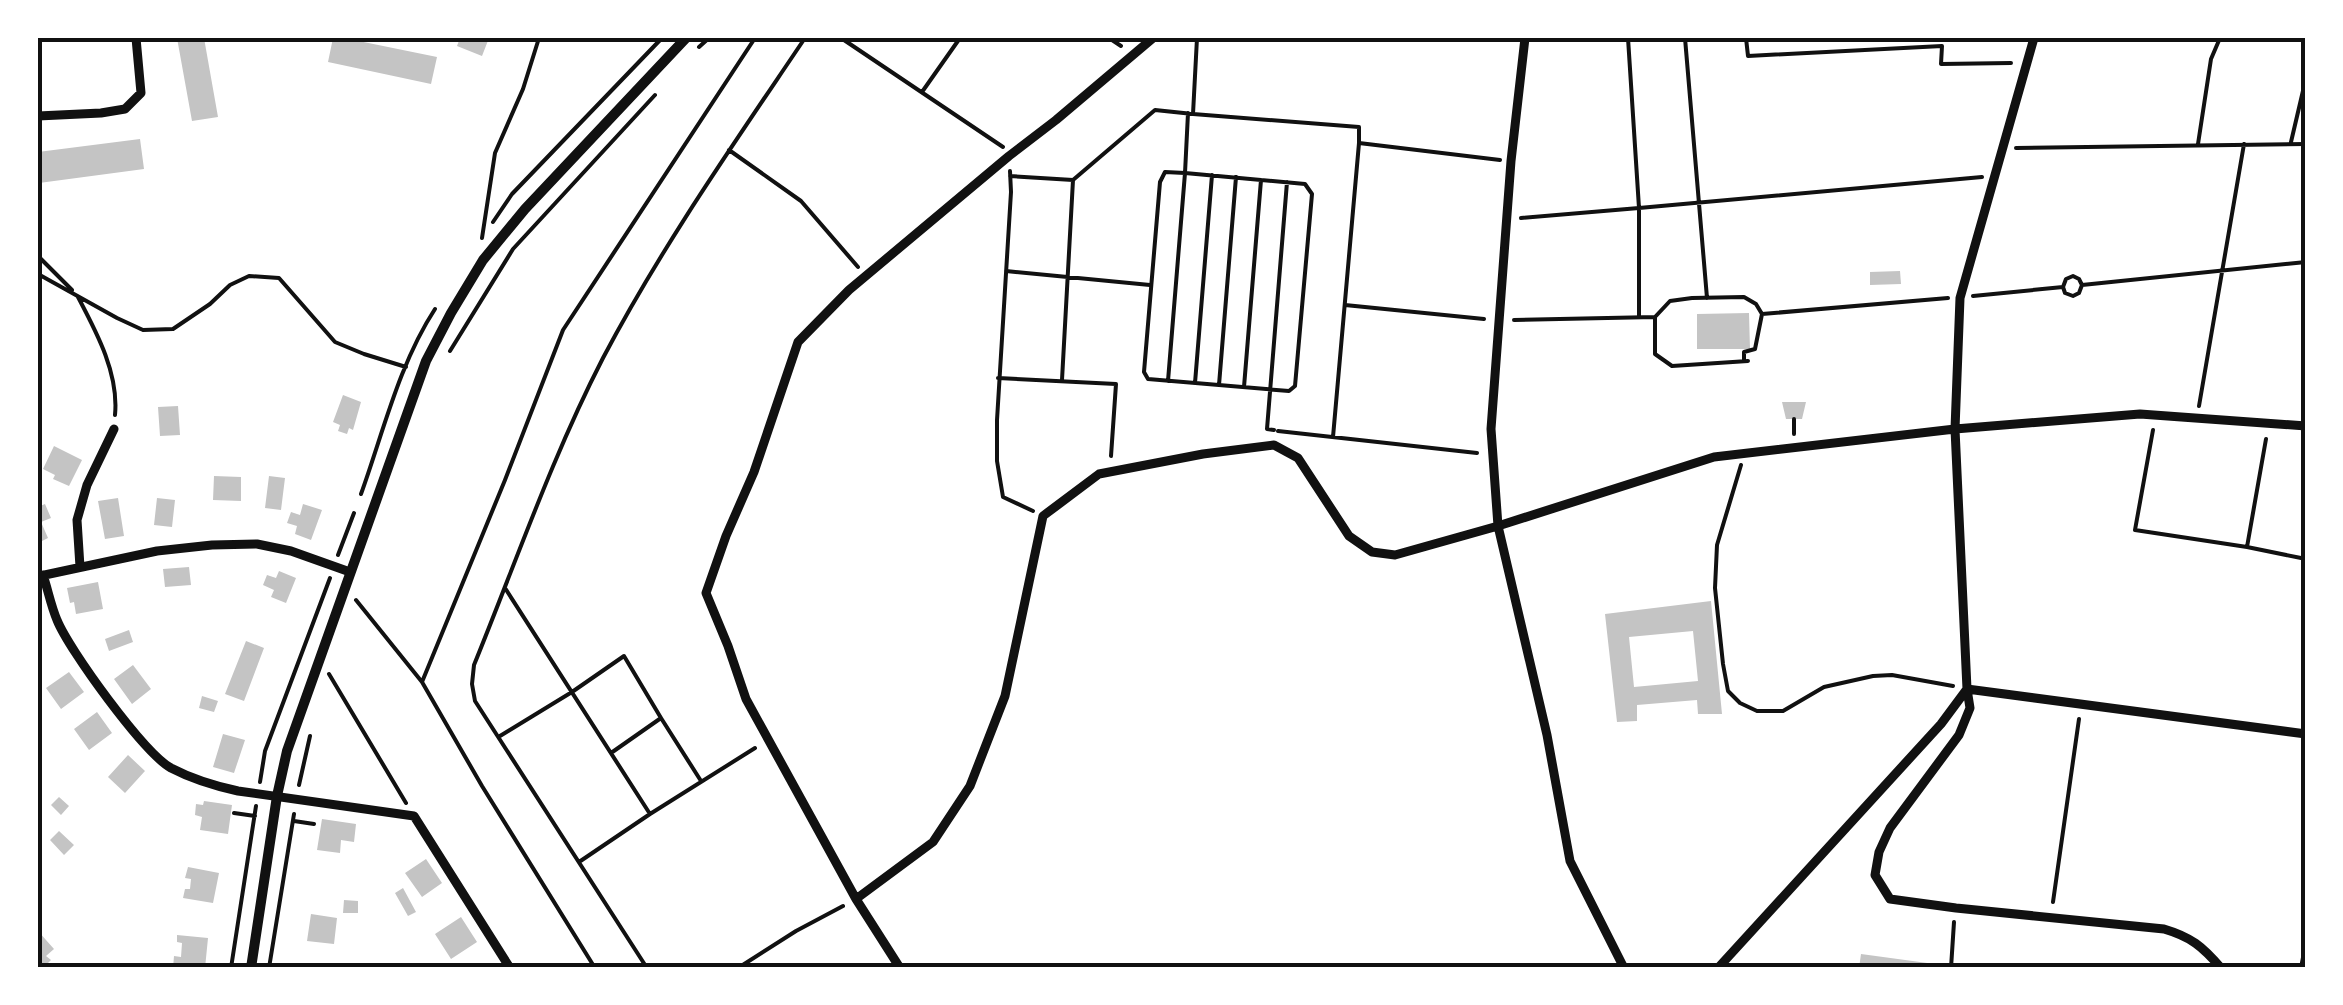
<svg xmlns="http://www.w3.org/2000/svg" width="2343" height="1005" viewBox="0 0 2343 1005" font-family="'Golos Text',sans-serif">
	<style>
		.building { fill: #c4c4c4; fill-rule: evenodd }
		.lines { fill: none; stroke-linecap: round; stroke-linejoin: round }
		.path { stroke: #111; stroke-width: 4 }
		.minor { stroke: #111; stroke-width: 9 }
		.tertiary { stroke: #111; stroke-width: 10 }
		.neatline { fill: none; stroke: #111; stroke-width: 4 }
	</style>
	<rect width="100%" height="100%" fill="#fff"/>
	<path class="building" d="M177 38H204L218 117 192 121Z
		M333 38H344L437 57 431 84 328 62Z
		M460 38H489L482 56 457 46Z
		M140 139 144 169 39 183 38 152Z
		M1900 271 1901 284 1870 285V272Z
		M1749 313 1750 349H1697V314Z
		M343 395 361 402 353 430 349 428 347 434 338 431 340 425 333 422Z
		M1782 402H1806L1802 419H1786Z
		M178 406 180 435 160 436 158 407Z
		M54 446 82 460 69 486 53 479 55 475 43 469Z
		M214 476 241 477V501L213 500Z
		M269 476 285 478 281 510 265 508Z
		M118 498 124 536 105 539 98 501Z
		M157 498 175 500 172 527 154 525Z
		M45 504 51 518 41 522 48 538 38 543V507Z
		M303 504 322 510 311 540 295 534 297 526 287 523 291 512 300 515Z
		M189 567 191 585 165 587 163 569Z
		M279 571 296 578 286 603 271 597 274 590 263 585 267 575 276 578Z
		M98 582 103 609 76 614 74 602 70 603 67 588Z
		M1711 601 1722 714H1698L1697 700 1637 705V721L1617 722 1605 614ZM1693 631 1698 681 1634 687 1629 637Z
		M129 630 133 642 109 651 105 639Z
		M246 641 264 648 244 701 225 694Z
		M133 665 151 689 132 704 114 679Z
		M69 672 84 692 61 709 46 688Z
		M202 696 218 701 214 712 199 708Z
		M97 712 112 733 89 750 74 729Z
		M223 734 245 740 234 773 213 767Z
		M128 755 145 771 125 793 108 777Z
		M59 797 69 806 61 815 51 805Z
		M204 801 232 805 228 834 200 830 202 817 195 815 196 804 203 805Z
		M322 819 356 824 354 842 341 840 340 853 317 850Z
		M59 831 74 845 64 855 50 840Z
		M426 859 442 883 422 897 405 873Z
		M188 867 219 873 213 903 183 898 185 889H190L191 879 185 878Z
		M403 888 416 912 408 916 395 893Z
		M344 900 358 901V913H343Z
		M311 914 337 918 334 944 307 941Z
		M461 917 477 942 451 959 435 934Z
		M38 931 54 949 46 956 51 960 43 968 38 965Z
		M177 935 208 938 205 968H173L174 956 181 957 182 943 177 942Z
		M1861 954 1942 965V968H1859Z"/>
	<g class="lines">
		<path class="path" d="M841 38 1003 147
			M1109 38 1121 46
			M1353 38 1370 40V38
			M1628 38 1639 208 1982 177
			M1685 38 1707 298
			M1746 38 1748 56 1942 46 1941 64 2011 63
			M699 47 709 38
			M922 92 960 38
			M1193 114 1359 127V143L1500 160
			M2291 142 2306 78
			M2198 144 2211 59 2220 38
			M2016 148 2306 144
			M729 150 801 201 858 267
			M1010 171 1011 192 997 420V461L1003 497 1033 511
			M1010 176 1073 180 1155 110 1193 114 1197 38
			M1521 218 1639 208V315
			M493 222 512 194 662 38
			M482 238 495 153 523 89 539 38
			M38 256 72 290
			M1006 271 1150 285
			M38 274 117 318 143 330 173 329 210 304 230 285 249 276 279 278 335 342 364 354 406 367
			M2082 285 2079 293 2073 296 2065 293 2063 287 2066 279 2073 276 2079 279 2082 285 2306 262
			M1973 296 2063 287
			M78 297C97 333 119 374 115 415
			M1345 305 1484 319
			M1655 317V354L1672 366 1748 361
			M1514 320 1655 317 1670 301 1692 298 1744 297 1756 304 1762 314 1948 298
			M450 351 513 249 655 95
			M1744 360V352L1755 349 1762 314
			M998 378 1116 384 1111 456
			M1062 380 1073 180
			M1168 381 1185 173 1305 184 1312 194 1295 386 1289 391 1148 379 1144 372 1160 182 1165 172 1185 173 1188 113
			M1195 383 1212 175
			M1219 385 1236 177
			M1244 387 1261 180
			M2199 406 2244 144
			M1274 430 1267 429 1287 182
			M2153 430 2135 530 2247 547 2306 559
			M1278 431 1477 453
			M1794 434V419
			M1333 437 1359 143
			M1741 465 1717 545 1715 588 1723 664 1728 691 1740 703 1757 711H1783L1824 687 1873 676 1892 675 1953 686
			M361 494C383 433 399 364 435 309
			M2247 547 2266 439
			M338 555 354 513
			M505 588 650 814
			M356 600 422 682
			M329 674 406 803
			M661 718 701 781
			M500 736 572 692 624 656 661 718 611 753
			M260 782 265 751 330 578
			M299 785 310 736
			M234 813 255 816
			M294 821 314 824
			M579 862 650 814 755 748
			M2053 902 2079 719
			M231 968 256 806
			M269 968 294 814
			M595 968 482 786 422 682 505 480 563 330 755 38
			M647 968 475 701 472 684 474 665C516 562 552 457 603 358 662 246 735 142 805 38
			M738 968 796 931 843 906
			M1951 968 1954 922
			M2301 968 2306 942"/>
		<path class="minor" d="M1525 38 1511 161 1491 429 1498 526 1547 735 1570 861 1624 968
			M38 116 101 113 125 109 141 93 136 38
			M80 567 77 520 87 485 114 429
			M43 575C48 590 51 606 57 620 69 650 144 753 171 768 192 779 215 786 238 791L414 816 510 968
			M40 576 157 551 212 545 257 544 291 551 350 572
			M856 899 933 842 970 786 1005 696 1043 516 1099 474 1203 454 1274 445 1298 458 1349 536 1372 552 1395 555 1498 526 1714 457 1955 429 2140 414 2306 426
			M900 968 856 899 746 699 728 646 706 593 726 536 754 472 798 342 849 290 1009 156 1056 120 1153 38
			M1718 968 1941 724 1967 689 1955 429 1960 298 2034 38
			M2221 968C2202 946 2191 937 2164 929L1956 908 1890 899 1875 875 1879 852 1890 828 1959 735 1970 708 1967 689 2306 734"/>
		<path class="tertiary" d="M251 968 277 796 287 751 426 361 451 313 483 260 525 209 686 38"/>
	</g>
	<rect width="2343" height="1005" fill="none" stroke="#ffffff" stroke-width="80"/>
	<rect x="40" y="40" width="2263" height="925" class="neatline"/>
</svg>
